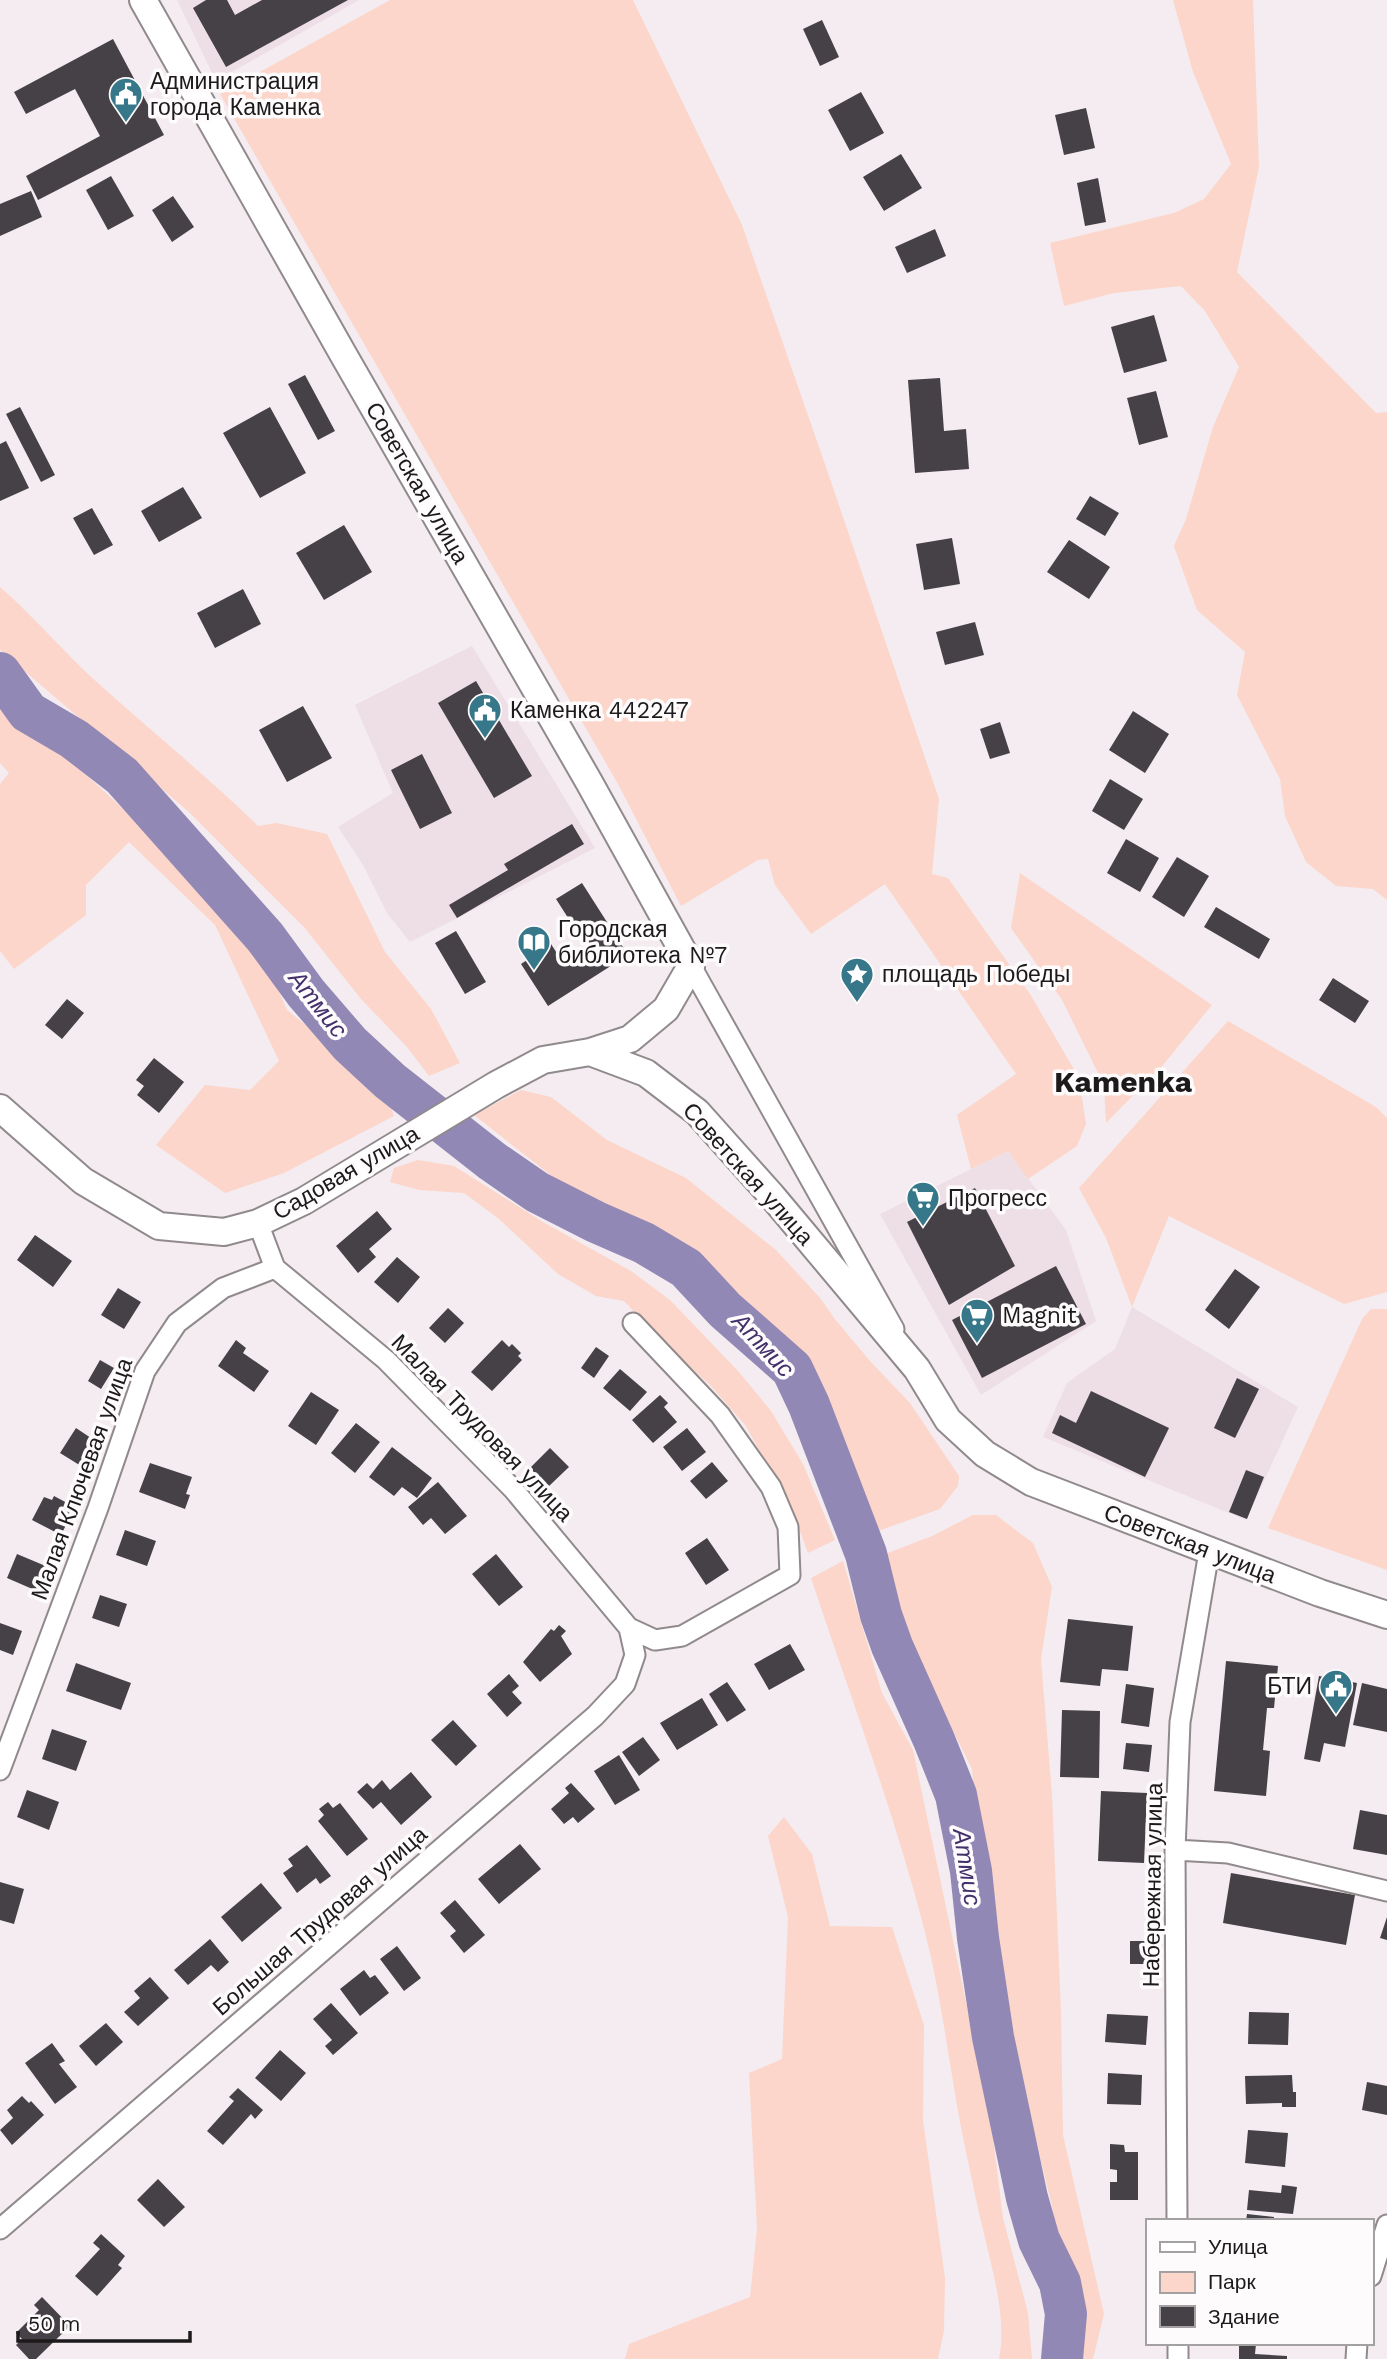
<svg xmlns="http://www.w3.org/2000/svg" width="1387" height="2359" viewBox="0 0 1387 2359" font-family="'Work Sans',sans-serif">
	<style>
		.built { fill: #eedee6 }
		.green { fill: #fcd6ca }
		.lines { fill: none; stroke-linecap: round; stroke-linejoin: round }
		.river { stroke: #9288b5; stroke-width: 42 }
		.building { fill: #454146 }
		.street-casing { stroke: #918a8d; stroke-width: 23 }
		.secondary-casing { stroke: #918a8d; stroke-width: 30 }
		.street { stroke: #fff; stroke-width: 19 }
		.secondary { stroke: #fff; stroke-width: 26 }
		.labels { text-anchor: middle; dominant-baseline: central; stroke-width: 7; stroke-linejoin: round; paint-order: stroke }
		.poi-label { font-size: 23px; fill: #1d1a1b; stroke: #fefbfc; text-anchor: start }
		.street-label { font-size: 23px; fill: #1d1a1b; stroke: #fefbfc }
		.water-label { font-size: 24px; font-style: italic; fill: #43316b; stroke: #fefbfc }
		.district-label { font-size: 30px; font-weight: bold; fill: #1d1a1b; stroke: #fefbfc }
	</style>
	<rect width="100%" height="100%" fill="#f4ecf0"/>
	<path class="built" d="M177 0H359L216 81Z
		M472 646 595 848 410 942 387 913 363 865 338 827 393 793 355 705Z
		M1008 1151 1066 1230 1096 1321 981 1395 880 1214Z
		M1132 1307 1298 1407 1246 1520 1043 1437 1067 1383 1115 1349Z"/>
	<path class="green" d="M390 0H633L742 225 828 473 939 799 932 874 948 878 1030 994 1079 1078 1086 1124 1077 1146 1028 1179 1008 1151 971 1169 957 1115 1016 1074 885 884 811 934 775 885 768 859 758 860 681 906 618 784 220 94Z
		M1173 0H1253L1259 167 1237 272 1376 413 1387 412V900L1373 889 1336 886 1306 862 1285 816 1280 779 1237 695 1245 652 1197 610 1174 546 1186 519 1213 427 1239 367 1205 311 1181 286 1114 293 1064 306 1050 243 1174 213 1204 199 1231 164 1193 72Z
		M0 587C35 617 64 653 99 684 152 732 207 776 258 826L277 823 327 834 385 952 431 1009 460 1063 429 1076 407 1047 361 999 304 927 190 813 0 650Z
		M0 695 176 858 243 925 264 957 287 1010 384 1088 394 1116 284 1173 225 1193 156 1145 205 1085 250 1090 279 1061 215 925 129 842 86 885V915L14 969 0 951V784L9 773 0 763Z
		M1020 873 1212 1005 1163 1065 1106 1123 1104 1085 1062 1000 1011 928Z
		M1228 1021 1376 1107 1387 1118V1292L1344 1304 1169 1216 1132 1307 1106 1238 1079 1188Z
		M521 1090 551 1097 607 1140 686 1178 776 1250 821 1299 834 1318 870 1361 910 1403 959 1476 958 1486 940 1509 875 1532 854 1488 825 1401 792 1351 729 1296 696 1259 657 1227 562 1184 474 1115Z
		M418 1160 454 1166 543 1222 631 1271 670 1300 739 1372 771 1411 803 1464 835 1540 808 1553 794 1515 746 1426 710 1385 665 1344 624 1301 596 1296 558 1274 499 1219 464 1193 419 1190 390 1182 394 1168Z
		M1371 1309H1387V1570L1268 1528 1362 1319Z
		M973 1515H996L1033 1543 1052 1587 1041 1659 1052 1795 1061 2013 1063 2135 1104 2314 1093 2359H1068L1078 2293 1060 2255 1052 2206 1035 2136 1012 2065 996 1983 978 1837 972 1769 888 1601 875 1558 932 1536Z
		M843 1561 882 1693 913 1750 991 2121 1003 2218 1028 2313 1032 2359H999C1007 2320 993 2272 984 2234 978 2210 973 2185 968 2161 951 2085 944 2007 925 1932 894 1811 850 1696 811 1578Z
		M784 1817 812 1854 830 1926 892 1927 924 2025 923 2120 945 2278 944 2331 938 2359H625L629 2344 750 2297 757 2229 749 2073 782 2059 788 1917 768 1836Z"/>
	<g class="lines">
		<path class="river" d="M0 673 28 712 74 739 122 776 265 937 306 993 350 1044 390 1081 492 1161 537 1192 596 1222 644 1243 686 1268 725 1310 792 1369 809 1405 866 1554 881 1615 892 1646 934 1740 956 1795 971 1871 978 1938 993 2037 1027 2198 1039 2240 1060 2283 1066 2314 1062 2359"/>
	</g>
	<path class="building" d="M206 0H227L235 15 262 0H348L226 67 193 8Z
		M822 20 839 57 820 66 803 29Z
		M113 39 164 135 38 200 26 176 100 136 75 89 26 114 14 92Z
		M861 92 884 133 850 151 828 110Z
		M1086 108 1095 148 1064 155 1055 115Z
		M901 154 922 188 884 211 863 177Z
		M111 176 134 216 108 230 86 190Z
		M1098 178 1106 222 1085 226 1077 183Z
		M31 191 42 217 0 236V204Z
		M173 196 194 227 172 242 152 210Z
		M935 229 946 256 907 273 895 247Z
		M1154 315 1167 361 1124 373 1111 327Z
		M305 375 335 431 318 440 288 384Z
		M940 378 944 431 966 429 969 469 915 473 908 380Z
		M1156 391 1168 437 1139 445 1127 398Z
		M20 407 55 475 41 482 6 414Z
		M270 407 306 473 260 498 223 433Z
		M6 441 29 488 0 501V444Z
		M183 487 202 518 159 542 141 511Z
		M1090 496 1119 513 1105 536 1076 519Z
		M92 508 113 545 94 555 73 518Z
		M344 525 372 572 324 600 296 553Z
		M952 538 960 584 924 590 916 544Z
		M1069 540 1110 567 1089 599 1047 572Z
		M243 589 261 624 215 648 197 613Z
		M975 622 984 655 945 665 936 632Z
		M476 681 532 776 494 798 438 703Z
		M303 706 332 758 287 782 259 730Z
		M1133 711 1169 734 1145 773 1109 750Z
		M1000 722 1010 753 990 759 980 729Z
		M422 754 452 813 420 829 391 770Z
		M1110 779 1143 799 1124 830 1092 811Z
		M572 824 584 844 457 918 449 905 508 870 504 864Z
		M1126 839 1159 858 1140 892 1107 873Z
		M1177 857 1209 876 1184 917 1152 897Z
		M582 883 628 955 548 1006 521 964 551 944 562 961 586 946 556 899Z
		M1216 907 1270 939 1259 959 1204 927Z
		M456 931 486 982 465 994 435 943Z
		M1333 978 1369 1001 1355 1023 1319 1000Z
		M67 999 84 1013 62 1039 45 1025Z
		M154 1058 184 1082 159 1113 137 1095 144 1086 136 1080Z
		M975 1188 1015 1266 949 1305 907 1222Z
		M377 1211 392 1229 369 1249 376 1257 358 1273 336 1246Z
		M35 1235 72 1261 53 1287 17 1260Z
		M397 1257 420 1277 398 1303 374 1282Z
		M1056 1266 1086 1324 982 1378 952 1320Z
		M1235 1269 1260 1287 1229 1329 1205 1310Z
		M118 1288 141 1302 124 1329 101 1315Z
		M448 1308 464 1323 445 1343 429 1328Z
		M236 1340 246 1348 243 1353 269 1371 254 1392 218 1366Z
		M502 1340 509 1347 512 1344 521 1353 518 1356 522 1360 492 1391 471 1372Z
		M596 1347 609 1356 594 1378 581 1368Z
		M100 1360 114 1368 101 1389 88 1381Z
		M620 1369 647 1392 630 1411 603 1388Z
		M1237 1378 1259 1389 1235 1438 1214 1428Z
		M1091 1391 1169 1428 1145 1477 1052 1433 1060 1415 1076 1423Z
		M311 1392 339 1410 316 1445 288 1426Z
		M660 1395 668 1403 664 1407 677 1422 653 1443 632 1420Z
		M356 1423 380 1442 355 1473 331 1453Z
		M76 1428 97 1442 81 1466 60 1453Z
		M687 1428 706 1452 682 1471 663 1447Z
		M392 1447 432 1478 417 1498 402 1487 394 1496 369 1477Z
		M550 1448 569 1467 548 1487 530 1468Z
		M712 1462 728 1481 706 1499 690 1481Z
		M150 1463 192 1477 186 1494 190 1495 185 1509 139 1492Z
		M1246 1470 1264 1477 1247 1519 1229 1512Z
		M438 1482 467 1516 445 1534 431 1518 423 1525 408 1507Z
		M54 1496 71 1505 69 1509 73 1511 61 1535 32 1520 44 1497 52 1500Z
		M125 1530 156 1541 147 1566 116 1555Z
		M707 1538 729 1570 706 1585 685 1553Z
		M17 1554 48 1567 37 1591 7 1578Z
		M496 1554 523 1587 499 1606 472 1574Z
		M100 1595 127 1604 119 1627 92 1618Z
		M1068 1619 1133 1626 1128 1671 1102 1669 1100 1686 1060 1682Z
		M0 1623 22 1631 13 1655 0 1650Z
		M559 1625 566 1631 561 1636 572 1654 540 1682 523 1662 551 1629 554 1631Z
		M790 1644 805 1670 769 1690 754 1664Z
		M1226 1661 1278 1666 1274 1708H1267L1263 1750 1270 1751 1266 1796 1214 1791Z
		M76 1663 131 1683 121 1710 66 1691Z
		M509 1674 519 1686 512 1692 522 1703 507 1717 487 1694Z
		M1319 1676 1357 1683 1345 1747 1324 1743 1320 1762 1304 1759Z
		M727 1682 746 1710 727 1722 709 1694Z
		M1362 1683 1387 1689V1732L1353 1725Z
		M1126 1684 1154 1688 1149 1727 1121 1723Z
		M702 1698 718 1725 677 1750 660 1723Z
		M1062 1710 1100 1711 1099 1778 1060 1777Z
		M453 1720 477 1746 456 1766 431 1740Z
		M52 1729 87 1741 76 1771 42 1759Z
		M643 1737 660 1760 639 1776 622 1752Z
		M1126 1743 1152 1745 1149 1772 1123 1769Z
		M619 1755 640 1790 615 1805 594 1771Z
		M411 1772 432 1797 401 1825 381 1802 373 1809 357 1792 367 1783 373 1789 382 1780 390 1790Z
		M571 1783 595 1809 578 1823 573 1817 564 1824 551 1809 569 1793 565 1788Z
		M27 1790 59 1802 49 1830 17 1817Z
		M1101 1791 1147 1793 1144 1863 1098 1861Z
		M328 1802 333 1808 340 1803 368 1839 347 1856 318 1821 324 1815 319 1809Z
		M1360 1810 1387 1815V1855L1353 1849Z
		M520 1844 541 1869 499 1904 478 1879Z
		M307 1845 331 1876 320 1884 316 1878 297 1893 283 1873 293 1866 288 1859Z
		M1231 1873 1355 1895 1346 1945 1223 1923Z
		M0 1882 24 1889 14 1924 0 1920Z
		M261 1883 282 1908 242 1942 221 1917Z
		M455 1900 485 1935 464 1953 450 1936 456 1931 440 1913Z
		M1387 1917V1940L1380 1938Z
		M210 1939 229 1962 218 1972 211 1965 188 1985 174 1970Z
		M1130 1941H1149V1964H1130Z
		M397 1946 421 1978 404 1991 380 1959Z
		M364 1970 370 1978 375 1975 389 1993 360 2016 340 1989Z
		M150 1977 169 1998 138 2026 124 2012 140 1998 134 1991Z
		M331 2003 358 2033 333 2055 325 2046 332 2040 313 2019Z
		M1249 2012 1289 2013 1288 2045 1248 2044Z
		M1107 2014 1148 2016 1146 2045 1105 2042Z
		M106 2023 123 2042 96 2066 79 2046Z
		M52 2043 65 2061 59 2064 77 2087 55 2104 25 2063Z
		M280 2050 306 2073 281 2101 255 2078Z
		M1108 2073 1142 2075 1141 2105 1107 2104Z
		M1292 2075 1293 2092H1296V2107H1282V2103L1246 2104 1245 2076Z
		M1367 2082 1387 2086V2115L1362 2110Z
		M238 2088 263 2110 255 2119 251 2114 223 2145 207 2131 234 2101 229 2097Z
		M22 2096 29 2103 31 2101 44 2115 12 2145 0 2130 13 2118 7 2110Z
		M1248 2130 1288 2133 1285 2167 1245 2163Z
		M1110 2144 1124 2145 1125 2152H1138V2200H1110V2182H1117V2170L1110 2169Z
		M158 2179 185 2207 164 2227 137 2200Z
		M1282 2185 1297 2187 1293 2214 1247 2210 1249 2190 1281 2193Z
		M1247 2214 1274 2217V2221H1246Z
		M101 2234 125 2256 118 2265 122 2268 97 2296 75 2276 100 2249 93 2243Z
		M42 2297 70 2326 36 2359H29L16 2345 22 2339 16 2333 39 2310 34 2305Z
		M1239 2343 1256 2344 1255 2354 1287 2356V2359H1239Z"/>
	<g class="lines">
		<defs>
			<path id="street" d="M691 966 894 1329
				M275 1268 386 1360 513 1489 629 1628 655 1640 682 1636 790 1575 788 1527 771 1487 720 1415 633 1323
				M0 1770 98 1508 145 1371 177 1323 223 1288 275 1268 258 1223
				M1175 1850 1228 1853 1387 1891
				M1177 2221 1175 1850 1180 1722 1209 1552
				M0 2229 595 1716 625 1684 635 1655 629 1628
				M1371 2276 1387 2225
				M1178 2343V2359
				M1356 2359 1357 2343"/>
			<path id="secondary" d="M590 1052 646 1073 697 1112 772 1196 917 1369 948 1420 985 1454 1031 1482 1320 1593 1387 1615
				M0 1108 83 1181 159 1226 224 1232 258 1223 304 1201 496 1085 543 1060 590 1052 630 1039 666 1009 691 966 589 782 343 354 143 0"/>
		</defs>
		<use href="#street" class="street-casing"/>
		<use href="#secondary" class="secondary-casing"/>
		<use href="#street" class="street"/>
		<use href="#secondary" class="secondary"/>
	</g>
	<defs>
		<symbol id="civic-pin" viewBox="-11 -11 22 30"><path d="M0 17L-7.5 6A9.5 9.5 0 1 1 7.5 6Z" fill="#367889" stroke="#fefbfc"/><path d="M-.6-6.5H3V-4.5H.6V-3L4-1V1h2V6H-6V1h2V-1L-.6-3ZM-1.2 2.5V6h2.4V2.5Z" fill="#fff"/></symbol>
		<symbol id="library-pin" viewBox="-11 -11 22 30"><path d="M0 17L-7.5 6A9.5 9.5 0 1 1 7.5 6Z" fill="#367889" stroke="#fefbfc"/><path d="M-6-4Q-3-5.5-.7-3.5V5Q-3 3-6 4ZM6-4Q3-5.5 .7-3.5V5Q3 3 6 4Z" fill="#fff"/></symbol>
		<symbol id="sight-pin" viewBox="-11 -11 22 30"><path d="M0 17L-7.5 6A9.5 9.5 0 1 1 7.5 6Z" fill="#367889" stroke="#fefbfc"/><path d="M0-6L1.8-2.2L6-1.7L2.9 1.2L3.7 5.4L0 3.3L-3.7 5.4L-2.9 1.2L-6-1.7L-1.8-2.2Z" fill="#fff"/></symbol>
		<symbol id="supermarket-pin" viewBox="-11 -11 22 30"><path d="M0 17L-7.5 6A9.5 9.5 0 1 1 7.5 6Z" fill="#367889" stroke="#fefbfc"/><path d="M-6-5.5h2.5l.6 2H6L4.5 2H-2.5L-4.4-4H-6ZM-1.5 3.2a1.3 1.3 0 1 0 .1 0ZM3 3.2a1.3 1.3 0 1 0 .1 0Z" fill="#fff"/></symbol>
	</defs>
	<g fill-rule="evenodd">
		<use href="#civic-pin" x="107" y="75" width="38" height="52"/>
		<use href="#civic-pin" x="466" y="691" width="38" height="52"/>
		<use href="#library-pin" x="515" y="923" width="38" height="52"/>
		<use href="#sight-pin" x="838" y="955" width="38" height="52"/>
		<use href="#supermarket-pin" x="904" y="1179" width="38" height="52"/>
		<use href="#supermarket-pin" x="958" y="1296" width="38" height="52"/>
		<use href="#civic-pin" x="1317" y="1667" width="38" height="52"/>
	</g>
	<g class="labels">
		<g class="poi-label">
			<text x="150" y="81">Администрация<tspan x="150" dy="26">города Каменка</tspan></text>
			<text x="510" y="710">Каменка 442247</text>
			<text x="558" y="929">Городская<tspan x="558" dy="26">библиотека №7</tspan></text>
			<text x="882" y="974">площадь Победы</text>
			<text x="948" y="1198">Прогресс</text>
			<text x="1002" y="1315">Magnit</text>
			<text x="1312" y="1686" text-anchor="end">БТИ</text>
		</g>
		<g class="street-label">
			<text transform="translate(417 483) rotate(60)">Советская улица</text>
			<text transform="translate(346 1173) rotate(-30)">Садовая улица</text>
			<text transform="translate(748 1174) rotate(48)">Советская улица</text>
			<text transform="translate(482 1428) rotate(46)">Малая Трудовая улица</text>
			<text transform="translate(82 1479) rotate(-70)">Малая Ключевая улица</text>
			<text transform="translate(1190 1544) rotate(21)">Советская улица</text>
			<text transform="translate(1153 1885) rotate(-89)">Набережная улица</text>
			<text transform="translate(320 1921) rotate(-41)">Большая Трудовая улица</text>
		</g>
		<g class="water-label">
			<text transform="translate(318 1004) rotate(52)">Атмис</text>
			<text transform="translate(763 1345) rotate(47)">Атмис</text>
			<text transform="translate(967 1867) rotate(81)">Атмис</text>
		</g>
		<g class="district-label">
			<text x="1123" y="1081">Kamenka</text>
		</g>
	</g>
	<rect x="1146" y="2219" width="228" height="126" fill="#fefbfc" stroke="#a4a1a2" stroke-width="2"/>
	<rect x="1160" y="2242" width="35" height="10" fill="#ffffff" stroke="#a4a1a2" stroke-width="2"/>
	<text x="1208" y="2254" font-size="21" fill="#1d1a1b">Улица</text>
	<rect x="1160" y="2272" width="35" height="21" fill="#fcd6ca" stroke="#a4a1a2" stroke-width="2"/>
	<text x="1208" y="2289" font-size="21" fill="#1d1a1b">Парк</text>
	<rect x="1160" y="2306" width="35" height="21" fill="#454146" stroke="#a4a1a2" stroke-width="2"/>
	<text x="1208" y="2324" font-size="21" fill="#1d1a1b">Здание</text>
	<path d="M18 2331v10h172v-10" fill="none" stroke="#1d1a1b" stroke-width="3.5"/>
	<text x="28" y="2331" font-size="21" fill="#1d1a1b" stroke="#fefbfc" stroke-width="5" paint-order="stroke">50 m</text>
</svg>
